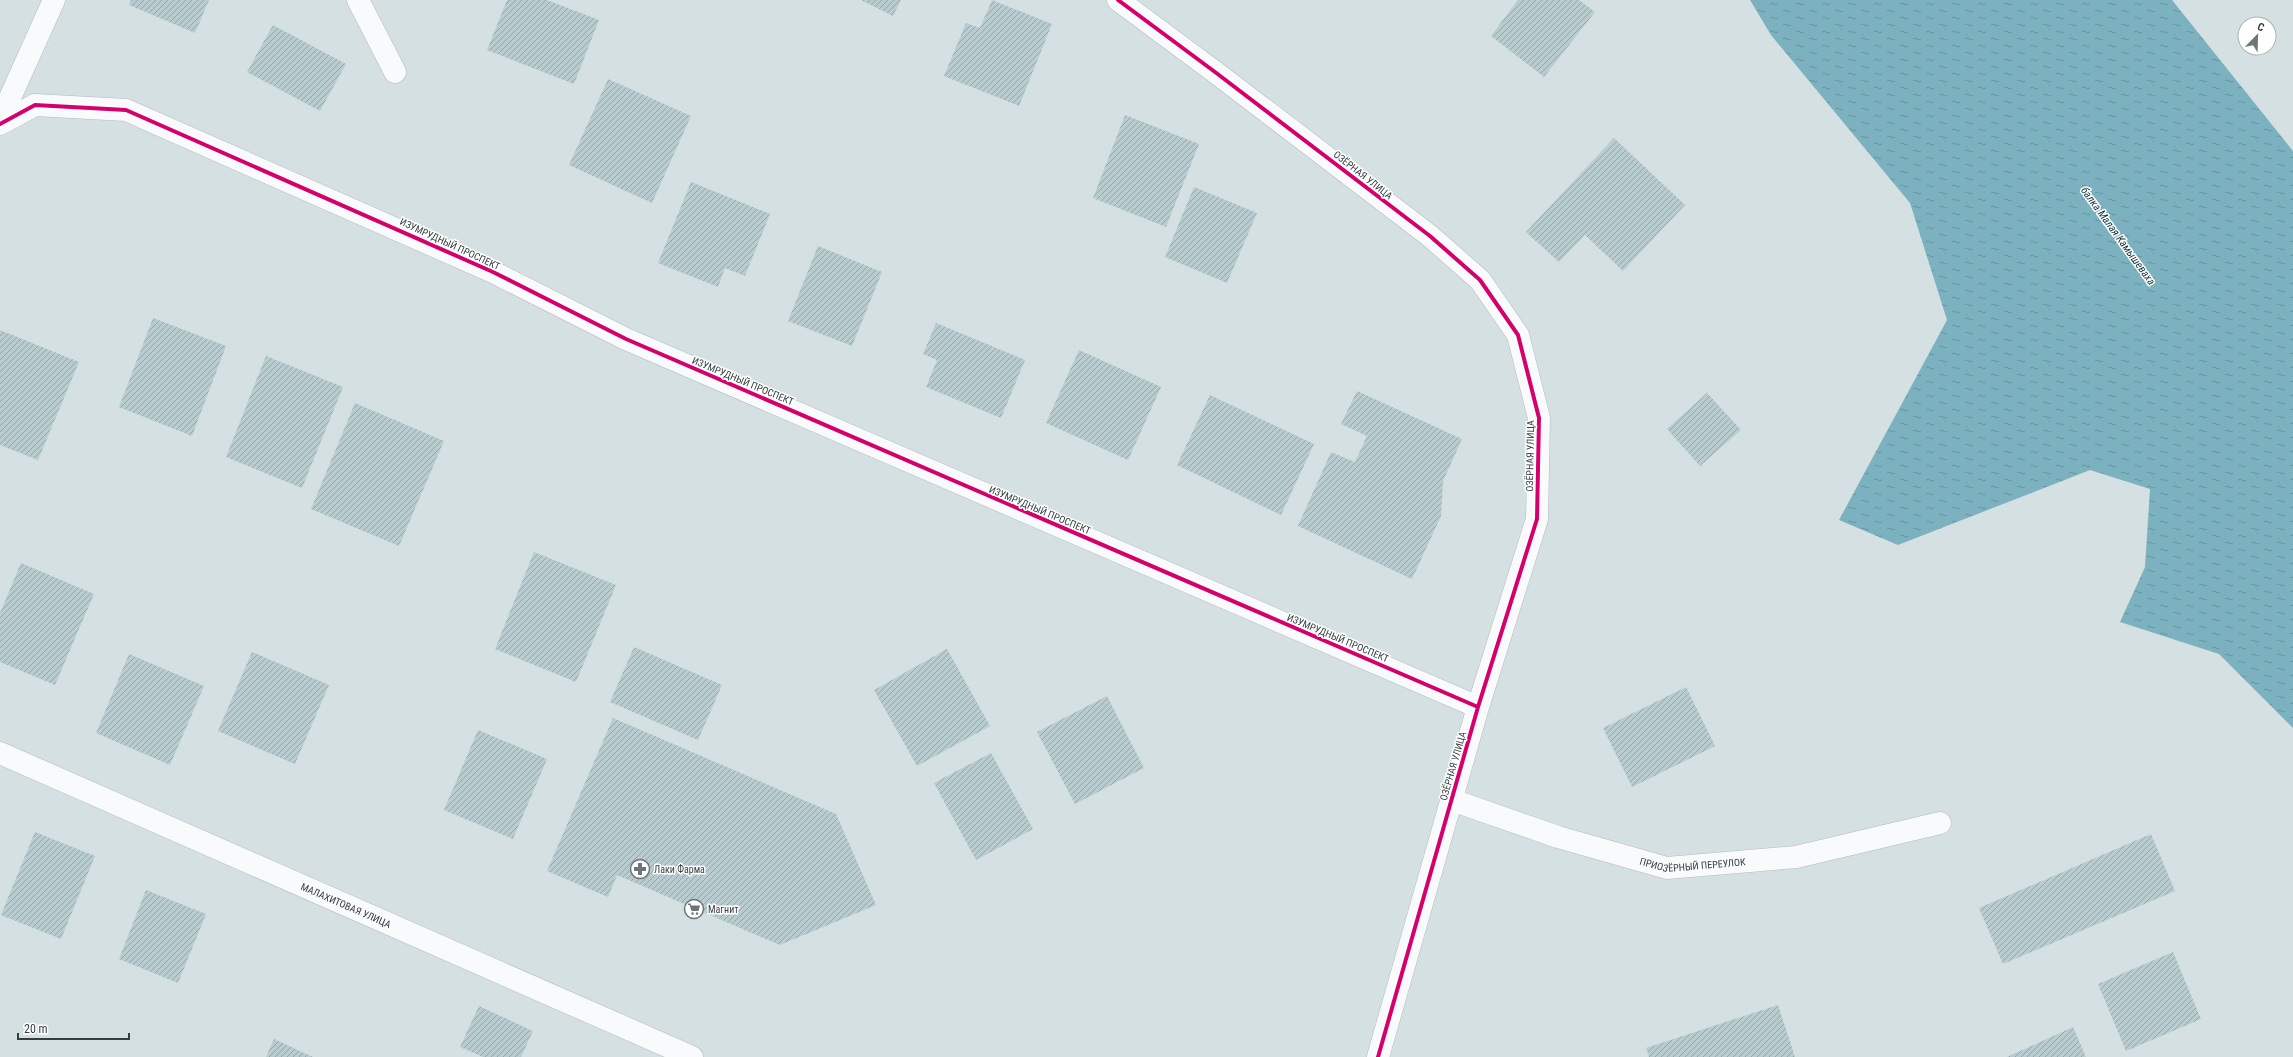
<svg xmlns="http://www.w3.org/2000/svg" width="2293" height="1057" viewBox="0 0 2293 1057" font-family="'Roboto Condensed',sans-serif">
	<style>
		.water { fill: url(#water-ripples) }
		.building { fill: url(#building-hatch) }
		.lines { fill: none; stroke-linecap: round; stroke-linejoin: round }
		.street-casing { stroke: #b3bcbe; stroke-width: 23 }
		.secondary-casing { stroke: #b3bcbe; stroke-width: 23 }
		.street { stroke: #f9fafb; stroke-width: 22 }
		.secondary { stroke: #f9fafb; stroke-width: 22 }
		.cycleway-casing { stroke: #fff; stroke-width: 6 }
		.cycleway { stroke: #d6006c; stroke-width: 4 }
		.labels { text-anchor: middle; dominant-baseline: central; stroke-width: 3; stroke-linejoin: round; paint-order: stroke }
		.street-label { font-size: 10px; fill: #353d3f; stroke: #fff }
		.poi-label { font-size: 10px; fill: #353d3f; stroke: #fff; text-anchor: start }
		.water-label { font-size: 11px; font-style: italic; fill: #0e323a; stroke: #fff }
	</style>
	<defs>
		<pattern id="water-ripples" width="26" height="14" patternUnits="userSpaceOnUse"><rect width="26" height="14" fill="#7cb2c0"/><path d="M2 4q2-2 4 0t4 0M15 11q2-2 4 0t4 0" fill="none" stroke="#66929d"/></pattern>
		<pattern id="building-hatch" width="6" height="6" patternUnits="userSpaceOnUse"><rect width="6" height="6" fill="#b8cbcf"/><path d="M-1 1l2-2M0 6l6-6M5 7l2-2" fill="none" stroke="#96a6a9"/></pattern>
	</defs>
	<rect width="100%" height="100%" fill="#d5e0e2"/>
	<path class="water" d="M1750 0H2172L2293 151V728L2219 654 2120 622 2145 567 2150 489 2090 470 1898 545 1839 520 1947 320 1910 203 1771 35Z"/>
	<path class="building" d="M131 0H209L195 33 129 5Z
		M507 0H547L599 20 574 84 487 50Z
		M861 0H901L893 16Z
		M992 0 1052 24 1019 106 944 76 966 23 980 28Z
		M1518 0H1579L1595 12 1544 77 1491 36Z
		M273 25 346 64 320 111 247 72Z
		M608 79 691 116 652 203 569 165Z
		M1125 115 1199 144 1166 227 1093 198Z
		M1614 138 1685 205 1623 271 1585 235 1559 262 1526 232Z
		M691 182 770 214 745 276 725 268 718 287 658 263Z
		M1194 187 1257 213 1227 283 1165 257Z
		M818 246 882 272 852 346 788 321Z
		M153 318 226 346 192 436 119 407Z
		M936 323 1025 360 1001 418 926 387 937 360 923 354Z
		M0 330 79 362 38 460 0 445Z
		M1079 350 1161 387 1128 460 1046 423Z
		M266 356 343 387 302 488 226 457Z
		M1357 391 1462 439 1443 481 1441 516 1412 579 1298 526 1331 452 1355 462 1367 436 1341 424Z
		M1707 393 1741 430 1700 466 1667 429Z
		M1210 395 1314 444 1281 515 1177 465Z
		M355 403 444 441 399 546 311 509Z
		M534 552 616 585 576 682 495 649Z
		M21 563 94 594 55 685 0 662V613Z
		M634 647 722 685 698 740 610 702Z
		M947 649 990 726 917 766 874 690Z
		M252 652 329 685 295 764 218 731Z
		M129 654 204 686 170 765 96 733Z
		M1686 687 1715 746 1632 787 1603 728Z
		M1107 696 1144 768 1075 804 1037 732Z
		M613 718 836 814 876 905 780 945 617 875 608 897 547 871Z
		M478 730 547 759 513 839 444 810Z
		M991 753 1033 829 976 860 934 783Z
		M35 832 95 856 61 939 1 915Z
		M2151 834 2175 891 2003 964 1979 908Z
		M146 890 206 914 178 983 119 959Z
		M2173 952 2201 1019 2126 1051 2098 984Z
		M1778 1005 1795 1057H1649L1646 1048Z
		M479 1006 533 1031 521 1057H483L460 1047Z
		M2073 1027 2086 1057H2007Z
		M274 1039 313 1057H266Z"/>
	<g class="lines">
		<defs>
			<g id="street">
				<path d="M358 0 395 72"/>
				<path d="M0 120 54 0"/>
				<path d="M0 124 35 105 126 110 493 272 626 339 1478 707"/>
				<path id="s1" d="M1452 800 1558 837 1667 868 1796 857 1940 823"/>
			</g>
			<g id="secondary">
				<path d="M1118 0 1215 72 1430 236 1480 280 1518 335 1539 418 1537 519 1478 707 1378 1057"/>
				<path id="s2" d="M0 753 692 1057"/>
			</g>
		</defs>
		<use href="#street" class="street-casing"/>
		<use href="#secondary" class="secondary-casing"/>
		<use href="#street" class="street"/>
		<use href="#secondary" class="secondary"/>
		<defs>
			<path id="cycleway" d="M1118 0 1215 72 1430 236 1480 280 1518 335 1539 418 1537 519 1478 707 1378 1057
				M0 124 35 105 126 110 493 272 626 339 1478 707"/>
		</defs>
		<use href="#cycleway" class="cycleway-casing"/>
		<use href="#cycleway" class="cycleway"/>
	</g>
	<defs>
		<symbol id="pharmacy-ring" viewBox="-11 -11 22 22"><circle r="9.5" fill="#fff" stroke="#6d7678" stroke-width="1.5"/><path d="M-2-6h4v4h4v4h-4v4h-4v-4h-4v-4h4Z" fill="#6d7678"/></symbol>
		<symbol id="supermarket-ring" viewBox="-11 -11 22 22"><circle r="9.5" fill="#fff" stroke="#6d7678" stroke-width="1.5"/><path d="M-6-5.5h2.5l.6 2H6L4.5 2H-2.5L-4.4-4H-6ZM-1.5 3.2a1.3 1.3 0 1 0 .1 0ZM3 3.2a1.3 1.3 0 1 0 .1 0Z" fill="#6d7678"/></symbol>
	</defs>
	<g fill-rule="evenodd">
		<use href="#pharmacy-ring" x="629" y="858" width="22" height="22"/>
		<use href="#supermarket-ring" x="683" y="898" width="22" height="22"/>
	</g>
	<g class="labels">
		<g class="street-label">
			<text transform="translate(1363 175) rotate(38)">ОЗЁРНАЯ УЛИЦА</text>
			<text transform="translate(450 244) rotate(25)">ИЗУМРУДНЫЙ ПРОСПЕКТ</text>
			<text transform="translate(743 381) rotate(23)">ИЗУМРУДНЫЙ ПРОСПЕКТ</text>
			<text transform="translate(1530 456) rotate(-89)">ОЗЁРНАЯ УЛИЦА</text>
			<text transform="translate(1040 510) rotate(23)">ИЗУМРУДНЫЙ ПРОСПЕКТ</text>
			<text transform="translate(1338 638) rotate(23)">ИЗУМРУДНЫЙ ПРОСПЕКТ</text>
			<text transform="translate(1453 766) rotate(-74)">ОЗЁРНАЯ УЛИЦА</text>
			<text stroke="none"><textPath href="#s1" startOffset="251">ПРИОЗЁРНЫЙ ПЕРЕУЛОК</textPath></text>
			<text stroke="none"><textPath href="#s2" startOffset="378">МАЛАХИТОВАЯ УЛИЦА</textPath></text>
		</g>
		<g class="poi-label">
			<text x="654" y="869">Лаки Фарма</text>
			<text x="708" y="909">Магнит</text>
		</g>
		<g class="water-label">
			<text transform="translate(2118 236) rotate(54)">балка Малая Камышеваха</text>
		</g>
	</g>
	<g transform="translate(2257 36) rotate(23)"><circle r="19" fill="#ffffff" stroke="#aeb1b2"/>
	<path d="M0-3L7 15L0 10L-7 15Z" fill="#6d7678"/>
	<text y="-6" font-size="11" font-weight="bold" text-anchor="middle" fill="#353d3f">С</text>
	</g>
	<path d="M18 1033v6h111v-6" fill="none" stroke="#353d3f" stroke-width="2"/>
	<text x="24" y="1033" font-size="12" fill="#353d3f" stroke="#ffffff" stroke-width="3" paint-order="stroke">20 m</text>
</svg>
